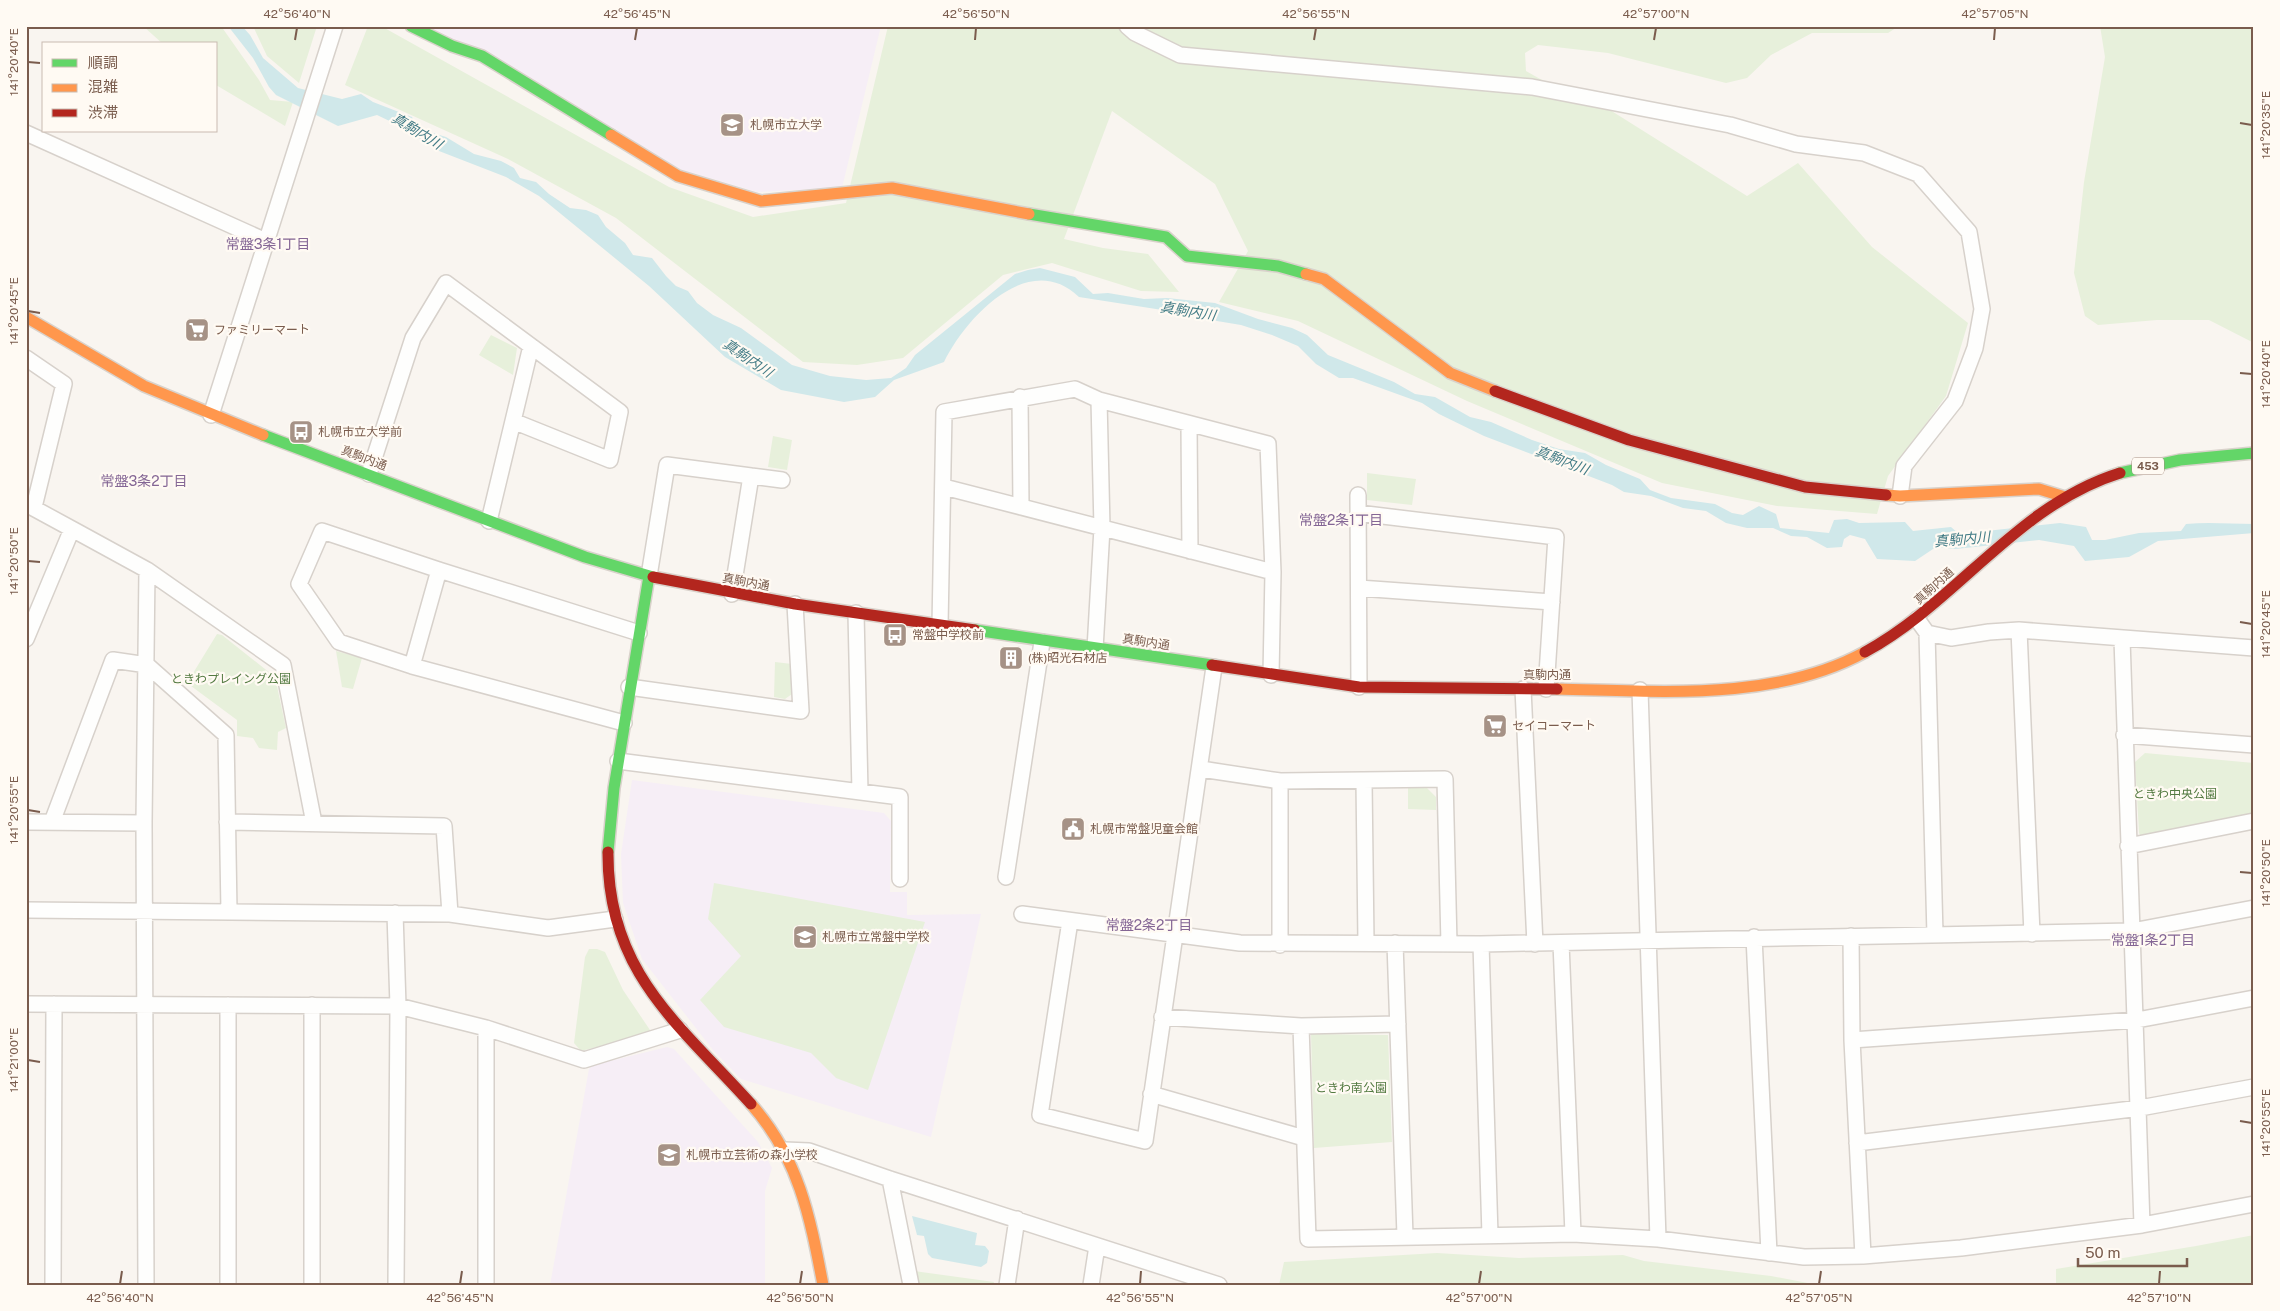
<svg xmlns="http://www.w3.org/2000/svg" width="2280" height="1311" viewBox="0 0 2280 1311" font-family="'Public Sans','Noto Sans JP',sans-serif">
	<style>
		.education { fill: #f6eef6 }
		.green { fill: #e7f0db }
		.water { fill: #d0e8ea }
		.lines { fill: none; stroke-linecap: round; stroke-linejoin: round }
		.street-casing { stroke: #d7d1cb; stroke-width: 18 }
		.fast-casing { stroke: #d9d2cb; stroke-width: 14 }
		.slow-casing { stroke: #d9d2cb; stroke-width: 14 }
		.jam-casing { stroke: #d9d2cb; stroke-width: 14 }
		.street { stroke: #fefefd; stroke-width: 15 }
		.fast { stroke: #63d668; stroke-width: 11 }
		.slow { stroke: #ff974d; stroke-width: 11 }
		.jam { stroke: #b3261e; stroke-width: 11 }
		.ticks { fill: none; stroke: #7a5c4d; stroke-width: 2 }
		.labels { text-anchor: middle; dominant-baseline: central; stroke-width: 4.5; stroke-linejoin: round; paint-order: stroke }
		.shield { fill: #fffaf3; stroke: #a28b7f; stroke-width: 1 }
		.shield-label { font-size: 11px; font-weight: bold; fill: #7a5c4d }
		.poi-label { font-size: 12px; fill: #7a5c4d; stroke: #fffaf3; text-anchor: start }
		.street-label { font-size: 12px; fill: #7a5c4d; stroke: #fffaf3 }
		.park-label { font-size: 12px; fill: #537a41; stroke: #fffaf3 }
		.water-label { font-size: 14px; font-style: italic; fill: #437c86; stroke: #fffaf3 }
		.neighbourhood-label { font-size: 14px; fill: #846695; stroke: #fffaf3 }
		.neatline { fill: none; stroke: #7a5c4d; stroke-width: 2 }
		.ticks-label { font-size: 12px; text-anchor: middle; fill: #7a5c4d }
	</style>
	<rect width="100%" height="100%" fill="#f9f5f0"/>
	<path class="education" d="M424 26H881L842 188 757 192 682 170Z
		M632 780 884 813 891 821 890 892H907V915L981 914 931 1137 741 1079 713 1050 642 959 623 903 621 854Z
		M667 1047 674 1049 758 1142 772 1168 765 1191V1285H550L589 1069 594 1065Z"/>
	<path class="green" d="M143 26H221L259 80 270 100 293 102 285 126 216 85V44H163Z
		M253 26H317L299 83 267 56Z
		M368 26H381L669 187 753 217 846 203 888 26H1899L1888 33H1812L1771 55 1747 78 1726 83 1608 53 1538 45 1525 53 1526 71 1556 88 1610 110 1747 196 1798 163 1872 247 1968 323 1946 396 1888 476 1877 514 1777 506 1662 483 1467 401 1298 321 1219 302 1248 251 1215 184 1112 111 1064 239 1103 248 1148 254 1179 292 1141 291 1052 263 1003 275 903 358 857 365 803 362 616 218 508 159 345 85Z
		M2100 26H2254V343L2209 320H2157L2098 325 2085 316 2074 273 2084 182 2105 57Z
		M491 335 517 348 513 375 479 355Z
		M773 436 792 440 787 470 768 467Z
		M1367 473 1416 479 1412 505 1367 500Z
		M217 634 222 635 275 677 286 728 278 732 277 750 259 748 253 738 237 736V720L187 683Z
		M336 651 362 658 353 689 342 687Z
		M775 662 792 664V694L785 699 774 697Z
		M2145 753 2254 763V816L2143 840 2139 833 2135 762Z
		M1408 787 1427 788 1436 797V810L1408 809Z
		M714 883 925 922 868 1090 836 1078 811 1053 724 1027 700 1000 741 956 708 919Z
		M589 949H597L605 952 623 990 652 1033 581 1051 574 1043 585 957Z
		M1311 1034 1388 1035 1392 1142 1314 1148Z
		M2254 1235V1285H2056V1269L2196 1246Z
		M1437 1253 1519 1258 1623 1255 1644 1261 1771 1276 1818 1285H1854H1279L1284 1262Z
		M914 1271 994 1282 993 1285H917Z"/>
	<path class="water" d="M228 26H242L250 35 263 58 298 88 342 99 361 94 373 102 412 117 417 128 446 137 474 154 501 161 514 168 520 178 536 182 549 194 570 208 586 210 598 215 606 227 625 243 633 255 652 258 666 276 676 286 688 291 697 303 713 315 741 328 792 365 830 376 866 380 891 378 906 368 915 355 1015 274 1028 270 1040 268 1075 277 1093 294 1108 293 1144 299 1167 298 1215 303 1258 319 1292 328 1307 335 1328 355 1394 382 1415 394 1435 397 1470 417 1491 422 1532 440 1559 449 1585 453 1606 465 1640 479 1650 490 1671 498 1715 504 1732 513 1743 515 1759 506 1776 514 1780 528 1829 533 1834 520 1847 519 1859 523 1905 522 1913 531 1951 527 1959 534 2060 523 2086 527 2092 540H2105L2139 533 2181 531 2186 524C2209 522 2231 524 2254 524V533L2158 541 2129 557 2085 561 2074 546 2039 540 1956 549 1936 547 1915 561 1877 559 1865 539 1850 535 1844 539 1842 547 1827 548 1807 537 1791 536 1773 528H1747L1726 523 1706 511 1683 508 1651 496 1624 492 1612 485 1484 436 1439 414 1422 403 1353 378H1339L1316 364 1298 346 1272 335 1241 325 1217 321 1188 314 1079 297C1029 249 966 317 944 362L894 380 875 397 844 402 781 390 725 357 649 286 539 196 506 177 439 151 402 127 377 115 338 126 276 95 269 87 253 58Z
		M912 1216 977 1233 975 1245 985 1246 989 1251 987 1263 981 1267 932 1258 928 1254 924 1236 917 1235Z"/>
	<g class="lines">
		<defs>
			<path id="street" d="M1127 26 1135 33 1180 55 1532 87 1730 125 1796 144 1864 153 1918 174 1969 232 1982 309 1975 348 1955 401 1904 466 1900 496
				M26 133 266 241
				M26 358 64 384 34 507
				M1020 397 1021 507
				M211 415 335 26
				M1189 424 1190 551
				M369 474 413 338 446 283 620 412 610 460 513 421
				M751 476 782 480
				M944 487 1273 572
				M1358 495 1359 687
				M26 504 72 529 26 639
				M1358 513 1556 537 1546 689
				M489 521 531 346
				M72 529 147 570 283 665 314 823
				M649 576 667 465 751 476 732 594
				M1359 588 1552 602
				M856 613 860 792
				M1917 619 1927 633 1951 638 1989 632 2019 630 2254 648
				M940 626 944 412 1075 389 1099 400 1268 444 1273 572 1271 675
				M2019 630 2032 934
				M1927 633 1935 935
				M2122 639 2142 1225
				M1095 649 1102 528 1099 400
				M412 666 439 570
				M629 687 801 711 795 604
				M1523 689 1535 944
				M1640 690 1658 1239
				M624 723 412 666 339 642 299 584 322 531 439 570 639 633
				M2124 735 2254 745
				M618 761 900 797V879
				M1201 769 1280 781 1445 779 1449 944
				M1364 781 1366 943
				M26 822 144 823
				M52 822 113 660 147 665 226 735 229 911
				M227 822 444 826 450 914
				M2128 846 2254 821
				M1006 877 1042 642
				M26 910 450 914 548 928 615 919
				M395 913 398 1006 396 1285
				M1022 914 1240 943 1481 944 2132 931 2254 908
				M1070 921 1040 1115 1145 1141 1214 667
				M1851 936 1852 1040 1863 1256
				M1754 937 1769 1253
				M1395 943 1405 1236
				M1561 943 1573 1234
				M1481 944 1490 1235
				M1280 945V781
				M26 1004 398 1006 486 1028 584 1060 680 1030
				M228 1005V1285
				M1162 1017 1301 1026 1398 1024
				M1301 1026 1308 1239 1573 1234 1658 1239 1804 1257 1863 1256 1961 1248 2142 1225 2254 1204
				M1852 1040 2137 1020 2254 998
				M1151 1094 1304 1138
				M1857 1143 2140 1108 2254 1087
				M785 1150 809 1151 890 1179 1219 1285
				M890 1179 911 1285
				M53 1285 54 1004
				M146 1285 144 823 147 570
				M312 1285V1005
				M486 1285V1028
				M1007 1285 1017 1219
				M1091 1285 1097 1246"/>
			<path id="fast" d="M411 26 452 46 482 56 611 135
				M1029 214 1166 237 1187 256 1278 266 1306 274
				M263 435 585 557 653 577
				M2120 473 2180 460 2254 453
				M975 630 1212 665
				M608 852 614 788 649 576"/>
			<path id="slow" d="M611 135 678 176 761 201 892 188 1029 214
				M1306 274 1324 279 1450 373 1495 391
				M26 317 144 386 263 435
				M1886 495 1900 496 2039 489 2065 497
				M1557 689C1658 691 1774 702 1865 652
				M751 1104C799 1158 810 1217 823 1285"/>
			<path id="jam" d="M1495 391 1629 440 1805 487 1886 495
				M653 577 795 604 975 630
				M1865 652C1957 602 2017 505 2120 473
				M1212 665 1359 687 1557 689
				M608 852C607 972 678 1023 751 1104"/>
		</defs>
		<use href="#street" class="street-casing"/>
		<use href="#fast" class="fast-casing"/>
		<use href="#slow" class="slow-casing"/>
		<use href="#jam" class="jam-casing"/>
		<use href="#street" class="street"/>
		<use href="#fast" class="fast"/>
		<use href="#slow" class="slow"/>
		<use href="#jam" class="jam"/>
	</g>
	<path class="ticks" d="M295 40 297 28M635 40 637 28M975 40 976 28M1314 40 1316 28M1654 40 1656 28M1994 40 1995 28M28 62 40 63M2240 123 2252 125M28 311 40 313M2240 373 2252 374M28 561 40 562M2240 622 2252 624M28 810 40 812M2240 872 2252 873M28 1060 40 1062M2240 1121 2252 1123M120 1284 122 1271M460 1284 462 1271M800 1284 802 1271M1140 1284 1141 1271M1479 1284 1481 1271M1819 1284 1821 1271M2159 1284 2160 1271"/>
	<defs>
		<symbol id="university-square" viewBox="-11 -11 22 22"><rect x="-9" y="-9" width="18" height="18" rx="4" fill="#a69286" stroke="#fffaf3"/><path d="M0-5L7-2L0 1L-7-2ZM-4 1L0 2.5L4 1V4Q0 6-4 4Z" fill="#fff"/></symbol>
		<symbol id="supermarket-square" viewBox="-11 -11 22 22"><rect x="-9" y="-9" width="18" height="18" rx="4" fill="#a69286" stroke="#fffaf3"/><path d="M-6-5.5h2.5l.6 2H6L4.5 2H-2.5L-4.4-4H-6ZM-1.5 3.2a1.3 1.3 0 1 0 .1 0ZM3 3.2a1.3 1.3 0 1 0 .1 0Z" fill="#fff"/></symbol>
		<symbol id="bus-square" viewBox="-11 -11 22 22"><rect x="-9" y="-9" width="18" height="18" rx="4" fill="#a69286" stroke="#fffaf3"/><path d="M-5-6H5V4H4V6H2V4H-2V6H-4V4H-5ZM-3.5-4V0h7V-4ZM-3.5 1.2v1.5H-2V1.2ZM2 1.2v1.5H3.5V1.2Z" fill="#fff"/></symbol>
		<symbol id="building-square" viewBox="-11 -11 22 22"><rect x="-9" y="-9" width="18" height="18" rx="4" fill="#a69286" stroke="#fffaf3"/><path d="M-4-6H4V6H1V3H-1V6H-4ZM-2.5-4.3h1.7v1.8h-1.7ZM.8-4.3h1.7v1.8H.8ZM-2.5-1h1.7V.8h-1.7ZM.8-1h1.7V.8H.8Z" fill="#fff"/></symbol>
		<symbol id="civic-square" viewBox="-11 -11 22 22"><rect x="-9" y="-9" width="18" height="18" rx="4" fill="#a69286" stroke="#fffaf3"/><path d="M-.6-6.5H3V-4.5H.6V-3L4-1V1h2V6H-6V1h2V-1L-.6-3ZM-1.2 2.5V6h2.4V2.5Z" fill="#fff"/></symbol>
		<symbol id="school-square" viewBox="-11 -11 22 22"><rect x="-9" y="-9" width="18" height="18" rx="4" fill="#a69286" stroke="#fffaf3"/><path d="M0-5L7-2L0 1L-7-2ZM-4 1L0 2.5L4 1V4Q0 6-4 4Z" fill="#fff"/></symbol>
	</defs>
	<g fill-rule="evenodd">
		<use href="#university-square" x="718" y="111" width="28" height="28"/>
		<use href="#supermarket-square" x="183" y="316" width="28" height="28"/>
		<use href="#bus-square" x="287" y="418" width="28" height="28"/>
		<use href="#bus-square" x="881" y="621" width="28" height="28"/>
		<use href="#building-square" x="997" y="644" width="28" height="28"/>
		<use href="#supermarket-square" x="1481" y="712" width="28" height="28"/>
		<use href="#civic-square" x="1059" y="815" width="28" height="28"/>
		<use href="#school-square" x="791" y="923" width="28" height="28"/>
		<use href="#school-square" x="655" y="1141" width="28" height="28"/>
	</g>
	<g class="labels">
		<rect class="shield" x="2132" y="457.5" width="32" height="17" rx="4"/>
		<g class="shield-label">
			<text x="2148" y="466">453</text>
		</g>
		<g class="poi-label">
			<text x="750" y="125">札幌市立大学</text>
			<text x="214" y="330">ファミリーマート</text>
			<text x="318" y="432">札幌市立大学前</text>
			<text x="912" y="635">常盤中学校前</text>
			<text x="1028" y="658">(株)昭光石材店</text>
			<text x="1512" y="726">セイコーマート</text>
			<text x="1090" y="829">札幌市常盤児童会館</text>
			<text x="822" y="937">札幌市立常盤中学校</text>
			<text x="686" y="1155">札幌市立芸術の森小学校</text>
		</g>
		<g class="street-label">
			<text transform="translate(364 458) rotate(21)">真駒内通</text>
			<text transform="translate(746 582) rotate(10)">真駒内通</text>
			<text transform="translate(1934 586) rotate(-42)">真駒内通</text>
			<text transform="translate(1146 642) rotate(9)">真駒内通</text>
			<text x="1547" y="675">真駒内通</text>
		</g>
		<g class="park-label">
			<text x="231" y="679">ときわプレイング公園</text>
			<text x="2175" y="794">ときわ中央公園</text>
			<text x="1351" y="1088">ときわ南公園</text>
		</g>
		<g class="water-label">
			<text transform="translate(417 131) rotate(31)">真駒内川</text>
			<text transform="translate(1188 311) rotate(9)">真駒内川</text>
			<text transform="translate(748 358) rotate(34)">真駒内川</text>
			<text transform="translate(1562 460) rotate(21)">真駒内川</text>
			<text transform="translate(1962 539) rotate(-5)">真駒内川</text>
		</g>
		<g class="neighbourhood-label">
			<text x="268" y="244">常盤3条1丁目</text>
			<text x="144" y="481">常盤3条2丁目</text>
			<text x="1341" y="520">常盤2条1丁目</text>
			<text x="1149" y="925">常盤2条2丁目</text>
			<text x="2153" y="940">常盤1条2丁目</text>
		</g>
	</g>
	<rect width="2280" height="1311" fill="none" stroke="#fffaf3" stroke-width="55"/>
	<rect x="42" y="42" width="175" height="90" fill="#fffaf3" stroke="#cabbb1"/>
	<rect x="52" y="59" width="25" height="8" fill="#63d668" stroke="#cabbb1"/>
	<text x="88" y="68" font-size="15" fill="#7a5c4d">順調</text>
	<rect x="52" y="84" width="25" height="8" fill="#ff974d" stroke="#cabbb1"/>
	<text x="88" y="92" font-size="15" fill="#7a5c4d">混雑</text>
	<rect x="52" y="109" width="25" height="8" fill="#b3261e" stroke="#cabbb1"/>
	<text x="88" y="118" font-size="15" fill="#7a5c4d">渋滞</text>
	<path d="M2078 1258v8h109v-8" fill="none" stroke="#7a5c4d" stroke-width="2.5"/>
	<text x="2085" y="1258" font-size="15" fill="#7a5c4d" stroke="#fffaf3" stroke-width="4" paint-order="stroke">50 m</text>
	<rect x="28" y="28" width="2224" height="1256" class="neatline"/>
	<g class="ticks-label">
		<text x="297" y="18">42°56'40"N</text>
		<text x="637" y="18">42°56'45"N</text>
		<text x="976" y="18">42°56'50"N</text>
		<text x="1316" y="18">42°56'55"N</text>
		<text x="1656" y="18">42°57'00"N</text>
		<text x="1995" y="18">42°57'05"N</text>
		<text transform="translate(14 62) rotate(-90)" y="4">141°20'40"E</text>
		<text transform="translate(2266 125) rotate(-90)" y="4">141°20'35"E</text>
		<text transform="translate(14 311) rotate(-90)" y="4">141°20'45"E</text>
		<text transform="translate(2266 374) rotate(-90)" y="4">141°20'40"E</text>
		<text transform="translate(14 561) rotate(-90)" y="4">141°20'50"E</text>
		<text transform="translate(2266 624) rotate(-90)" y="4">141°20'45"E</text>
		<text transform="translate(14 810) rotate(-90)" y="4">141°20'55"E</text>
		<text transform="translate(2266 873) rotate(-90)" y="4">141°20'50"E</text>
		<text transform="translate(14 1060) rotate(-90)" y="4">141°21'00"E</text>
		<text transform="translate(2266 1123) rotate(-90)" y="4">141°20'55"E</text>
		<text x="120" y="1302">42°56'40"N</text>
		<text x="460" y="1302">42°56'45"N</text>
		<text x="800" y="1302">42°56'50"N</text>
		<text x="1140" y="1302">42°56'55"N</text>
		<text x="1479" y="1302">42°57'00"N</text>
		<text x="1819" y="1302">42°57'05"N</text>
		<text x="2159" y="1302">42°57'10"N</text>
	</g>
</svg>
